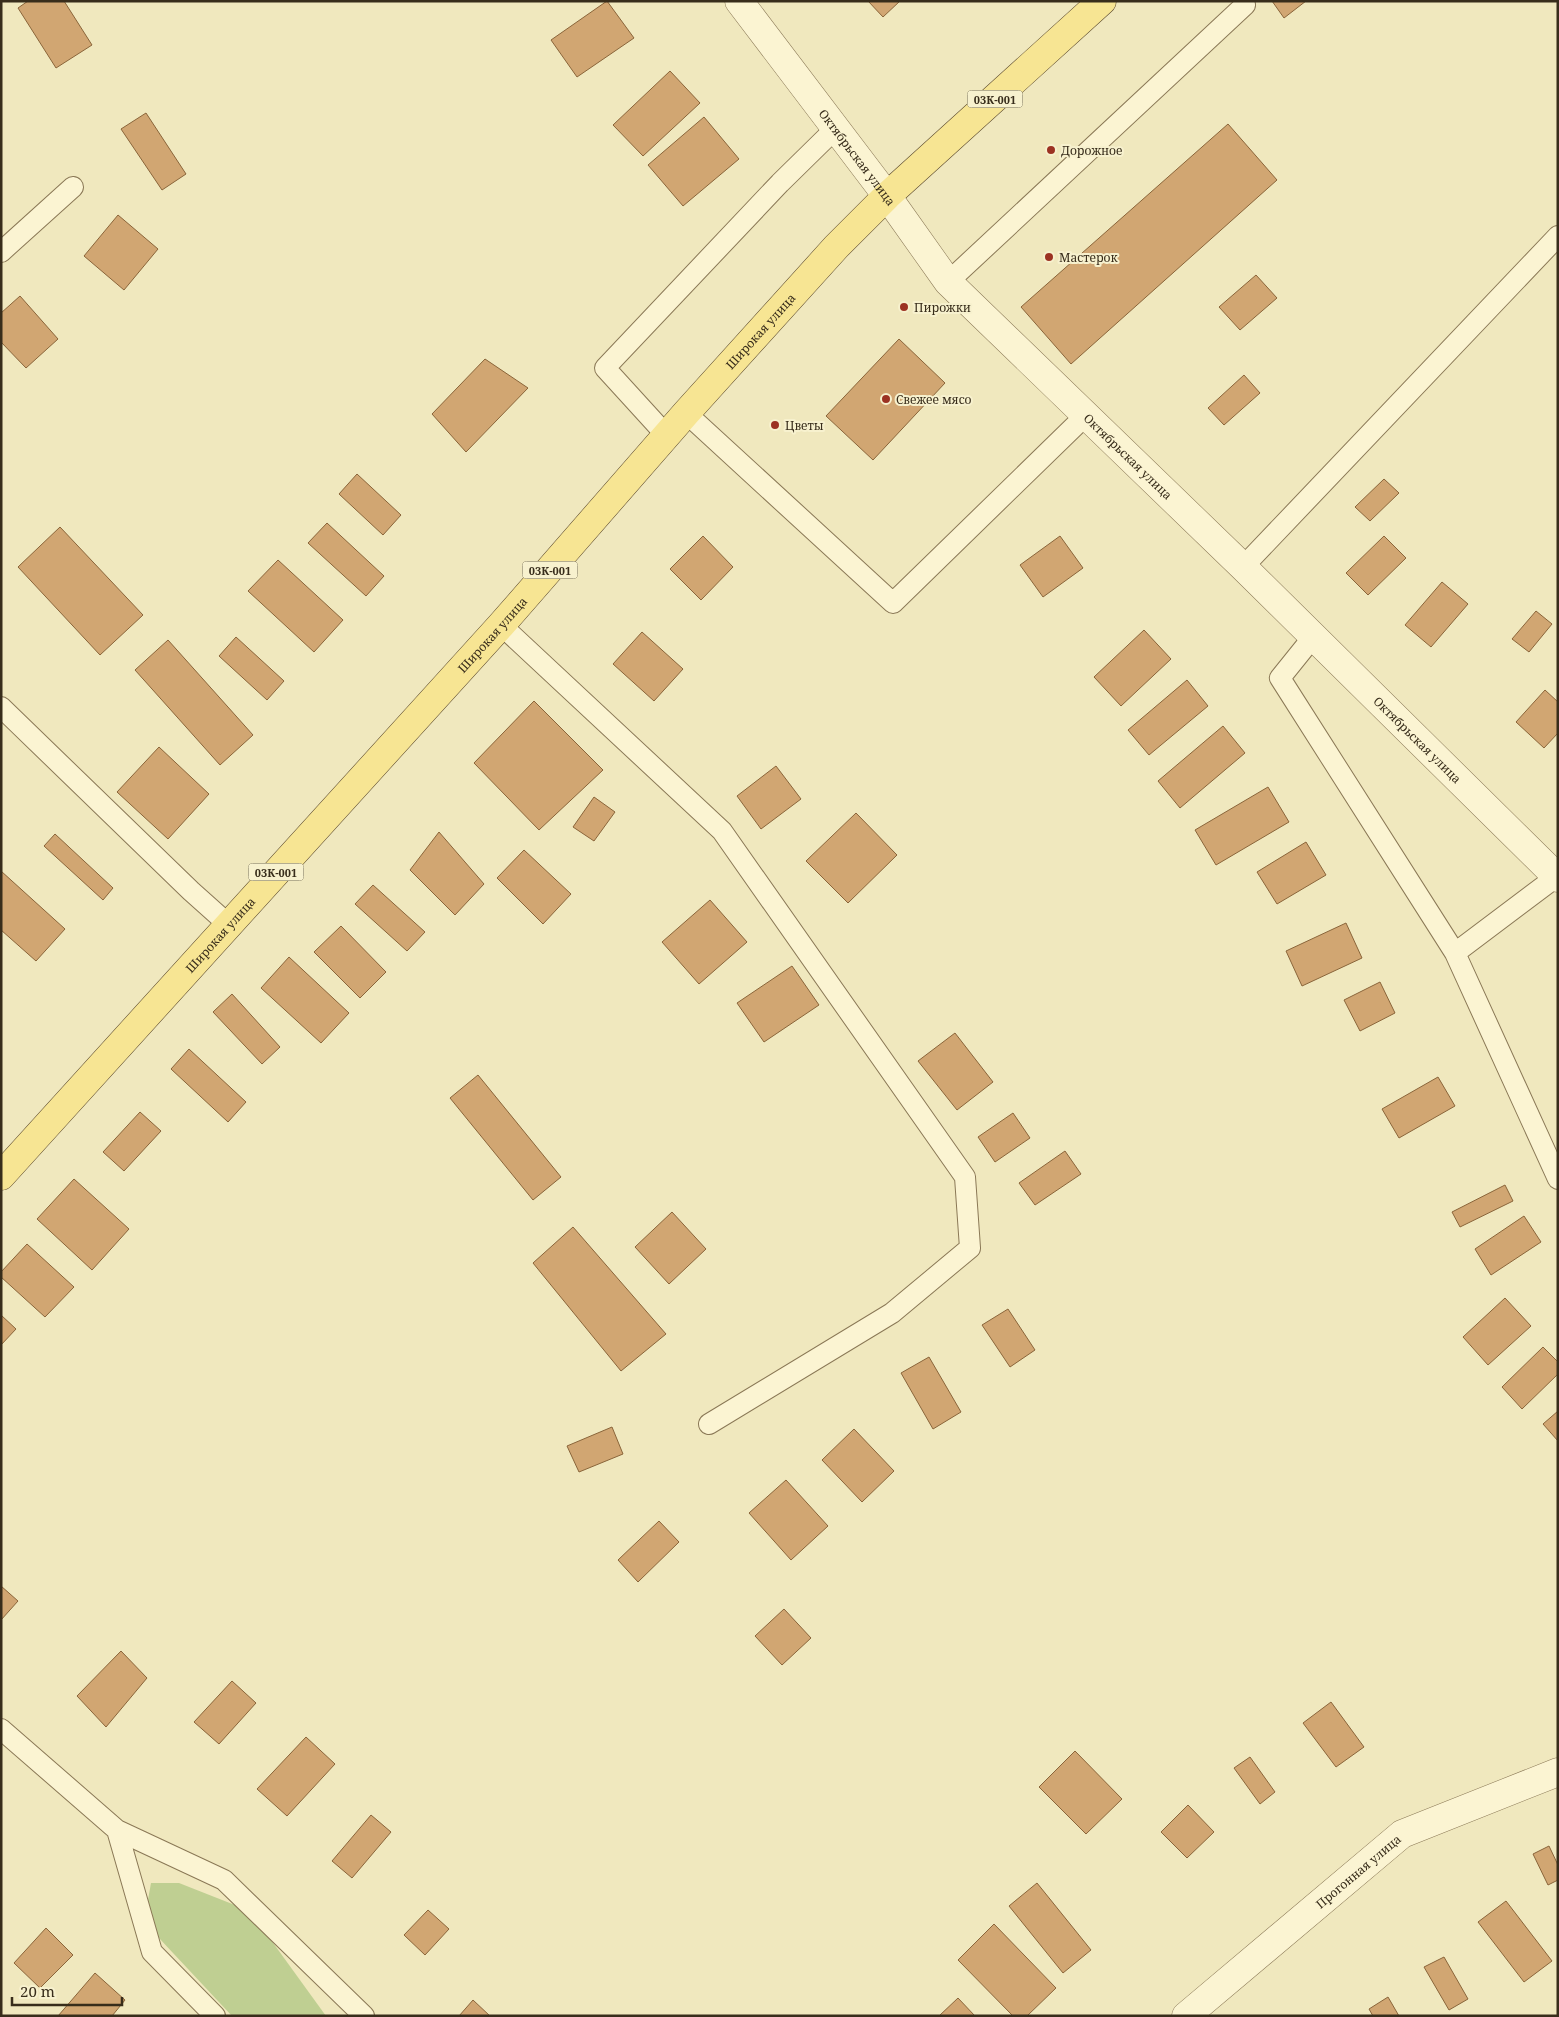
<svg xmlns="http://www.w3.org/2000/svg" width="1559" height="2017" viewBox="0 0 1559 2017" font-family="'Noto Serif',serif">
	<style>
		.green { fill: #bfcf92 }
		.building { fill: #d1a672; stroke: #8a653a }
		.lines { fill: none; stroke-linecap: round; stroke-linejoin: round }
		.service-casing { stroke: #8a7856; stroke-width: 22 }
		.minor-casing { stroke: #8a7856; stroke-width: 29 }
		.primary-casing { stroke: #57452b; stroke-width: 29 }
		.service { stroke: #fbf4d2; stroke-width: 20 }
		.minor { stroke: #fbf4d2; stroke-width: 28 }
		.primary { stroke: #f7e593; stroke-width: 28 }
		.poi-dot { fill: #9c3222; stroke: #f7f1ce; stroke-width: 2 }
		.labels { text-anchor: middle; dominant-baseline: central; stroke-width: 4; stroke-linejoin: round; paint-order: stroke }
		.shield { fill: #f7f1ce; stroke: #716851; stroke-width: 1 }
		.shield-label { font-size: 11px; font-weight: bold; fill: #382d1b }
		.poi-label { font-size: 12px; fill: #382d1b; stroke: #f7f1ce; text-anchor: start }
		.street-label { font-size: 12px; fill: #382d1b; stroke: #f7f1ce }
	</style>
	<rect width="100%" height="100%" fill="#f0e8be"/>
	<path class="green" d="M151 1883H179L250 1911 326 2016H232L144 1922Z"/>
	<path class="building" d="M28 1H64L92 45 56 68 18 8Z
		M607 1 634 38 577 77 551 40Z
		M868 1H900L883 17Z
		M1272 1H1306L1284 18Z
		M670 71 700 103 643 156 613 125Z
		M146 113 186 174 162 190 121 129Z
		M704 117 739 159 683 206 648 165Z
		M1228 124 1277 180 1071 364 1021 307Z
		M118 215 158 249 124 290 84 256Z
		M1256 275 1277 298 1240 330 1219 307Z
		M20 296 58 339 26 368 1 342V313Z
		M899 339 945 383 873 460 826 416Z
		M485 359 528 388 466 452 432 414Z
		M1244 375 1260 393 1224 425 1208 408Z
		M357 474 401 515 383 535 339 494Z
		M1384 479 1399 493 1370 521 1355 507Z
		M327 523 384 576 366 596 308 543Z
		M60 527 143 615 100 655 18 567Z
		M703 536 733 567 701 600 670 569Z
		M1060 536 1083 568 1043 597 1020 565Z
		M1384 536 1406 558 1368 595 1346 573Z
		M278 560 343 620 314 652 248 591Z
		M1442 582 1468 604 1431 647 1405 625Z
		M1536 611 1552 624 1529 652 1512 639Z
		M1144 630 1171 659 1121 706 1094 677Z
		M642 632 683 669 654 701 613 664Z
		M236 637 284 681 267 700 219 656Z
		M168 640 253 735 220 765 135 670Z
		M1187 680 1208 706 1149 755 1128 730Z
		M1545 690 1558 702V733L1544 748 1516 722Z
		M534 701 603 770 539 830 474 763Z
		M1223 726 1245 753 1180 808 1158 781Z
		M159 747 209 794 168 839 117 792Z
		M776 766 801 799 761 829 737 796Z
		M1268 787 1289 822 1216 865 1195 830Z
		M594 797 615 812 594 841 573 827Z
		M856 813 897 855 848 903 806 861Z
		M439 832 484 884 455 915 410 870Z
		M55 834 113 888 103 900 44 846Z
		M1306 842 1326 875 1277 904 1257 872Z
		M524 850 571 894 543 924 497 878Z
		M1 871 65 929 36 961 1 930Z
		M373 885 425 932 407 951 355 904Z
		M710 900 747 942 699 984 662 942Z
		M1346 923 1362 958 1302 986 1286 951Z
		M341 926 386 972 360 998 314 952Z
		M289 957 349 1013 321 1043 261 988Z
		M792 966 819 1005 764 1042 737 1003Z
		M1380 982 1395 1013 1360 1031 1344 1000Z
		M232 994 280 1047 262 1064 213 1012Z
		M955 1033 993 1082 957 1110 918 1061Z
		M189 1049 246 1102 228 1122 171 1069Z
		M478 1075 561 1177 533 1200 450 1098Z
		M1438 1077 1455 1106 1399 1138 1382 1109Z
		M140 1112 161 1131 124 1171 103 1152Z
		M1013 1113 1030 1138 995 1162 978 1137Z
		M1065 1151 1081 1174 1035 1205 1019 1183Z
		M74 1179 129 1229 92 1270 37 1219Z
		M1505 1185 1513 1201 1460 1227 1452 1212Z
		M672 1212 706 1249 669 1284 635 1247Z
		M1524 1216 1541 1242 1491 1275 1475 1249Z
		M573 1227 666 1334 621 1371 533 1263Z
		M27 1244 74 1287 45 1317 1 1277V1272Z
		M1505 1298 1531 1326 1488 1365 1463 1337Z
		M1008 1309 1035 1350 1010 1367 982 1325Z
		M1 1315 16 1329 1 1345Z
		M1543 1347 1558 1362V1374L1522 1409 1502 1387Z
		M929 1357 961 1412 933 1429 901 1373Z
		M1558 1411V1441L1543 1424Z
		M612 1427 623 1454 579 1472 567 1446Z
		M854 1429 894 1471 862 1502 822 1460Z
		M786 1480 828 1526 791 1560 749 1513Z
		M659 1521 679 1542 638 1582 618 1560Z
		M1 1586 18 1601 1 1620Z
		M784 1609 811 1638 782 1665 755 1636Z
		M121 1651 147 1678 106 1727 77 1696Z
		M232 1681 256 1703 219 1744 194 1722Z
		M1331 1702 1364 1747 1336 1767 1303 1723Z
		M306 1737 335 1764 287 1816 257 1789Z
		M1075 1751 1122 1799 1086 1834 1039 1787Z
		M1250 1757 1275 1792 1260 1804 1234 1768Z
		M1188 1805 1214 1832 1187 1858 1161 1832Z
		M371 1815 391 1832 352 1878 332 1861Z
		M1549 1846 1558 1865V1880L1548 1885 1533 1854Z
		M1037 1883 1091 1950 1063 1973 1009 1906Z
		M1506 1901 1552 1961 1524 1982 1478 1922Z
		M428 1910 449 1929 425 1955 404 1935Z
		M994 1924 1056 1988 1027 2016H1013L958 1960Z
		M46 1928 73 1955 40 1988 14 1963Z
		M1444 1957 1468 1999 1449 2010 1424 1967Z
		M95 1973 125 2000 112 2016H58Z
		M1388 1997 1399 2016H1373L1369 2009Z
		M958 1998 975 2016H939Z
		M473 2000 490 2016H459Z"/>
	<g class="lines">
		<defs>
			<path id="service" d="M1 252 73 187
				M948 282 1245 5 1244 1
				M686 413 893 603 1085 416
				M667 436 605 368 780 183 835 129
				M1243 567 1558 236
				M501 625 722 831 965 1177 970 1248 892 1313 709 1424
				M1313 637 1280 678 1455 953
				M1 707 191 891 229 925
				M1556 877 1455 953 1558 1179
				M1 1729 117 1830 224 1880 364 2016
				M117 1830 152 1952 215 2016"/>
			<g id="minor">
				<path id="s1" d="M739 1 887 196 948 282 1243 567 1558 878"/>
				<path id="s2" d="M1186 2016 1402 1834 1558 1772"/>
			</g>
			<g id="primary">
				<path id="s3" d="M1 1176 501 625 686 413 836 247 887 196 1102 1"/>
			</g>
		</defs>
		<use href="#service" class="service-casing"/>
		<use href="#minor" class="minor-casing"/>
		<use href="#primary" class="primary-casing"/>
		<use href="#service" class="service"/>
		<use href="#minor" class="minor"/>
		<use href="#primary" class="primary"/>
	</g>
	<g class="poi-dot">
		<circle cx="1051" cy="150" r="5"/>
		<circle cx="1049" cy="257" r="5"/>
		<circle cx="904" cy="307" r="5"/>
		<circle cx="886" cy="399" r="5"/>
		<circle cx="775" cy="425" r="5"/>
	</g>
	<g class="labels">
		<g class="shield">
			<rect x="967.5" y="90.5" width="55" height="17" rx="4"/>
			<rect x="522.5" y="561.5" width="55" height="17" rx="4"/>
			<rect x="248.5" y="863.5" width="55" height="17" rx="4"/>
		</g>
		<g class="shield-label">
			<text x="995" y="99">03К-001</text>
			<text x="550" y="570">03К-001</text>
			<text x="276" y="872">03К-001</text>
		</g>
		<g class="poi-label">
			<text x="1061" y="150">Дорожное</text>
			<text x="1059" y="257">Мастерок</text>
			<text x="914" y="307">Пирожки</text>
			<text x="896" y="399">Свежее мясо</text>
			<text x="785" y="425">Цветы</text>
		</g>
		<g class="street-label">
			<text stroke="none"><textPath href="#s1" startOffset="196">Октябрьская улица</textPath></text>
			<text stroke="none"><textPath href="#s3" startOffset="1136">Широкая улица</textPath></text>
			<text stroke="none"><textPath href="#s1" startOffset="601">Октябрьская улица</textPath></text>
			<text stroke="none"><textPath href="#s3" startOffset="731">Широкая улица</textPath></text>
			<text stroke="none"><textPath href="#s1" startOffset="1006">Октябрьская улица</textPath></text>
			<text stroke="none"><textPath href="#s3" startOffset="326">Широкая улица</textPath></text>
			<text stroke="none"><textPath href="#s2" startOffset="225">Прогонная улица</textPath></text>
		</g>
	</g>
	<rect width="1559" height="2017" fill="none" stroke="#382d1b" stroke-width="5"/>
	<path d="M12 1997v8h110v-8" fill="none" stroke="#382d1b" stroke-width="2.5"/>
	<text x="20" y="1997" font-size="15" fill="#382d1b" stroke="#f7f1ce" stroke-width="4" paint-order="stroke">20 m</text>
</svg>
